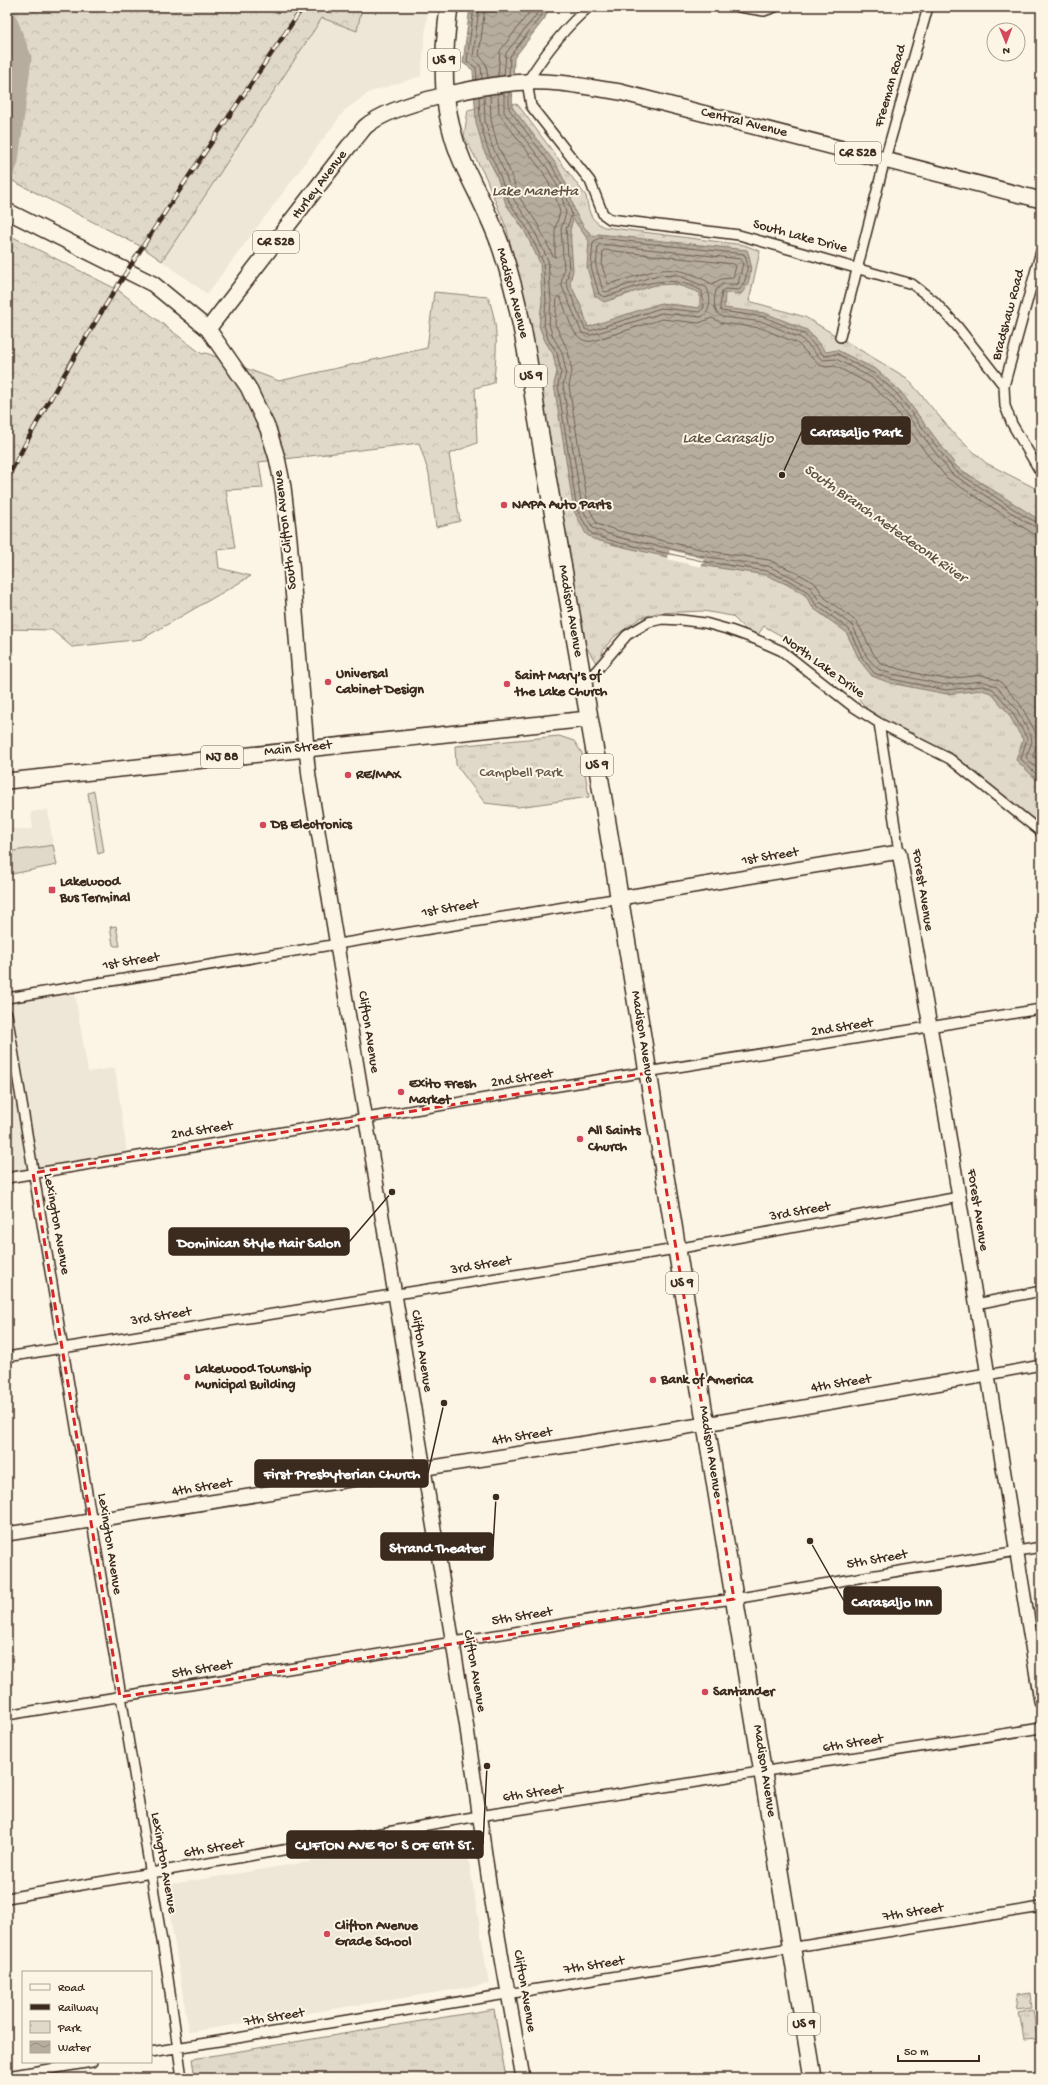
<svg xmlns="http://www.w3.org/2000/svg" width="1048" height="2085" viewBox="0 0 1048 2085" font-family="'Gochi Hand',sans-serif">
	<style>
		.built { fill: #eee6d6 }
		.grass { fill: #e0d8c8; stroke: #8e8173 }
		.forest { fill: url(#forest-crowns); stroke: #8e8173 }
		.park { fill: url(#park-tufts); stroke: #8e8173 }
		.water { fill: url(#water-waves); stroke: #85796b; fill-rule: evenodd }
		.pier { fill: #fcf5e5 }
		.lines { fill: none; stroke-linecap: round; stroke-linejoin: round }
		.shore { stroke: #6d5e51; stroke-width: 1 }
		.river { stroke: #b7ad9e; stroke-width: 19 }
		.street-casing { stroke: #3b2a1e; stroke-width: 12 }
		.secondary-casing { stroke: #3b2a1e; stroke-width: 16 }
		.primary-casing { stroke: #3b2a1e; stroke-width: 18 }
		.highway-casing { stroke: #3b2a1e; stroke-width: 20 }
		.street { stroke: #fcf5e5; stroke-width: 9 }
		.secondary { stroke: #fcf5e5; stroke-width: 13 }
		.primary { stroke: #fcf5e5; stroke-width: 15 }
		.highway { stroke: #fcf5e5; stroke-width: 17 }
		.rail-casing { stroke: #3b2a1e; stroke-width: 4.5 }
		.rail { stroke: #fcf5e5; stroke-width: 3; stroke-dasharray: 9; stroke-linecap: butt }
		.marked { fill: none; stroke: #d62828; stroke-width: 3; stroke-dasharray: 8 5; stroke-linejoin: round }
		.poi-dot { fill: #d1495b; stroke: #fcf5e5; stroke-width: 1.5 }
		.labels { text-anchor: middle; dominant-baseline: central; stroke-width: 4; stroke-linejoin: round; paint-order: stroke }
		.shield { fill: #fcf5e5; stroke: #75675a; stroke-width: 1 }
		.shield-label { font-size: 13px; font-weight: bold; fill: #3b2a1e }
		.street-label { font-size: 14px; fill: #3b2a1e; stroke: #fcf5e5 }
		.poi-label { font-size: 14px; font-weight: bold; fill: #3b2a1e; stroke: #fcf5e5; text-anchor: start }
		.park-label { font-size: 14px; fill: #645648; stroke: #fcf5e5 }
		.water-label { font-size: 15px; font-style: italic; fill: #605144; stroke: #fcf5e5 }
		.leader { fill: none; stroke: #3b2a1e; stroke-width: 1.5 }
		.callout-dot { fill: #3b2a1e; stroke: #fcf5e5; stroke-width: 1.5 }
		.callout { fill: #3b2a1e; stroke: #3b2a1e; stroke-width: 1.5 }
		.callout-label { font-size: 15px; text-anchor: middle; font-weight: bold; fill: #fff }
	</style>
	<defs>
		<pattern id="forest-crowns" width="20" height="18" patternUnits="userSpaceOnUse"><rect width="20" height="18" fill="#e0d8c8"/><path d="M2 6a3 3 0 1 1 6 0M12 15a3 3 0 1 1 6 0" fill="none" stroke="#c1baab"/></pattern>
		<pattern id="park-tufts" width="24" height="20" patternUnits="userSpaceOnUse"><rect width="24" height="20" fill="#e0d8c8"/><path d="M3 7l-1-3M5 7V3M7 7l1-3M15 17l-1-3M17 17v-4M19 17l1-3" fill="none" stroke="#c1baab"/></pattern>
		<pattern id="water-waves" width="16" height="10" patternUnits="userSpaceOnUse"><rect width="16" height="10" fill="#b7ad9e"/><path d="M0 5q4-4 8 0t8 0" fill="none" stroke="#968d80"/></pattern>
	</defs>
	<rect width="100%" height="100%" fill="#fcf5e5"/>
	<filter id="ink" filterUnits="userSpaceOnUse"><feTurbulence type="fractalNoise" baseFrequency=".025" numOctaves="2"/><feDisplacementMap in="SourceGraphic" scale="8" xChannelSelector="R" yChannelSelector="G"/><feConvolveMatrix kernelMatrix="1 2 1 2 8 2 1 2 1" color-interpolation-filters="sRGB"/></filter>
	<g filter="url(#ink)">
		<path class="built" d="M362 7H428L421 76 370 92 345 110 207 294 162 261 322 18 357 31Z
			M48 810 53 845 7 852V815L10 814 11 829H33L31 812Z
			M73 983 88 1072 115 1068 128 1161 7 1180V994Z
			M465 1837 489 1984 189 2032 165 1885Z"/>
		<path class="grass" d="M94 791 104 852 98 854 88 793Z
			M53 845 57 865 7 875V852Z
			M116 926 120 946H115L113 945 110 927Z"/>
		<path class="forest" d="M7 7H362L357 31 322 18 162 261 142 247 7 178Z
			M7 234 118 290 202 354 206 353 279 381 427 348 434 292 488 297C500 329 496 350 494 383L475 388 477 443 449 454 460 521 436 527 429 474 419 443 259 462 263 488 226 490 235 548 217 550 219 568 251 576 142 639 72 647 52 630 7 629Z"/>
		<path class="park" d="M507 101 518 105 586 196C589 211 589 219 604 227L744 245 760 251 749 301 805 317 907 378 954 434 986 463 1033 487 1041 494V832L913 733 879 723 857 697 792 642 764 626 755 639 732 616 703 611 657 613 640 618 614 637 603 650 599 668 584 643 522 295 507 230 486 178 464 136 468 110Z
			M559 736 574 741 582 753 589 797 518 807 485 803 456 765 455 746Z
			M1030 1993 1032 2007 1018 2009 1016 1995Z
			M494 2009 506 2078H195L192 2059Z
			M1033 2009 1037 2039 1024 2040 1019 2012Z"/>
		<path class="water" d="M470 7H549L545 18 514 58 512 107 556 164 569 190 575 212 584 227 594 237 598 234 747 250C753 264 752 282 741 294L725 293 724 308 765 313 807 330 826 352 837 350 877 370 901 392 957 467 1041 521V784L1016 760 1023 740 1008 713 991 693 982 690 947 694 890 683 872 676 860 661 846 632 813 608 805 595 786 584 766 575 706 566 615 545 593 539 586 534 574 511 554 384 557 372 553 354 545 341 539 326 542 301 540 263 524 230 506 204 496 174 483 149 476 122 473 70 463 63ZM573 219 589 241 587 267 595 296 604 302 655 285 675 284 700 293V308L661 303 588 327 583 311 570 283 573 270 570 230Z"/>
		<path class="pier" d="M670 550 704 559 701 567 667 559Z"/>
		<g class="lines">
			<path class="shore" d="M474 7 467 61 476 68 477 80
				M479 7 473 58 481 67 482 79
				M485 7 479 55 486 64 488 78
				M509 75 510 56 541 16 545 7
				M498 76 500 51 533 7
				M504 76 506 53 537 14 540 7
				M509 92V109L552 166 565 191 572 215 566 229 569 269 566 283 585 329 590 331 661 308 699 312 704 308 702 291C667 271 640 286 605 297L599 294 591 267 593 242 599 238 744 254C750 263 747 283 739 290L725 289 722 291 720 307 721 311 764 317 804 334 824 356 837 354 875 374 898 395 954 470 1026 517 1041 524
				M504 93V112L548 169 561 193 566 213 561 229 564 269 561 284 582 333 591 335 662 313 701 317C711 313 712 296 706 287L677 275 654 276 606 292 603 291 596 266 598 246 600 244 741 259 743 263 738 284H723L716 290C714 300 712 313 723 317L763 322 801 338 822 360 836 359 872 378 894 398 951 473 1024 521 1041 529
				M490 95 491 120 497 144 509 169 519 197 537 223 553 256 555 257V229L560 212 555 195 543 172 499 114 498 94
				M484 96 485 121 492 146 504 171 514 200 532 226 548 260 551 301 549 324 553 337 562 352 566 372 563 385 582 508 593 528 617 537 708 557 768 566 790 576 811 588 820 602 853 626 867 657 878 669 892 674 946 685 982 681 996 686 1016 708 1031 736 1032 742 1026 757 1041 773
				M479 97 480 121 487 147 499 173 509 202 527 228 543 262 546 301 544 325 548 339 557 353 561 372 558 385 577 510 590 532 594 535 616 542 707 562 767 571 788 580 808 592 816 605 849 629 863 659 874 673 891 679 946 690 982 686 993 689 1011 710 1027 738 1021 759 1041 779
				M605 250 734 264 736 266 733 278 721 279 712 284C667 258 653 273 608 284L602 266 603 251Z
				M1041 535 1034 534 1021 526 947 478 926 453 890 402 868 383 835 366 826 367 819 365 797 343 761 328 722 323 712 318 699 323 662 319 593 341C571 345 568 311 560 297H557L555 324 568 351 572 371 569 386 588 506 597 524 619 531 709 551 769 560 793 571 815 583 825 598 857 622 873 653 881 664 927 676 947 679 982 675 1000 681 1020 704 1036 733 1038 742 1033 755 1041 765"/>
			<path class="river" d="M7 19 22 58 9 161 7 166"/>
			<defs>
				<path id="street" d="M589 7C565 27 544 55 527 82L531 106 590 181 603 214 610 219 739 235 912 284 934 301 957 326 1004 386 1005 406 1012 424 1041 473
					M739 7 764 11 775 7
					M840 337 885 159 928 7
					M1004 386 1041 251
					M583 686 627 635 649 622 662 619 681 620 705 623 730 630 755 639 782 651 852 706 879 723 950 759 1041 832
					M879 723 899 852
					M7 998 620 898
					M7 1014 167 1971 182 2078
					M7 1178 540 1089 1041 1009
					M976 1304 1041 1291
					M7 1357 676 1249 959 1197
					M987 1375 1041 1365
					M7 1715 655 1609 734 1599 1041 1547
					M7 1898 479 1816 1041 1728
					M151 2052 1041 1907
					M7 2076 92 2062"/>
				<path id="secondary" d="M306 748 309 777 466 1722 491 1896 523 2078
					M620 898 899 852 944 1105 1041 1701
					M7 1534 706 1424 987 1375"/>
				<path id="primary" d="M7 211 153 284 208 329 248 387 268 429 277 458 283 487 289 539 306 748
					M208 329 349 146C355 140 360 133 365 127 393 102 488 84 526 82 557 80 590 88 620 92L1041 200
					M7 781 588 719"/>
				<path id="highway" d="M449 7C442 63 440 110 463 163 476 192 492 219 502 250 519 301 527 352 535 405 562 569 593 732 619 896 683 1290 749 1684 813 2078"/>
			</defs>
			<use href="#street" class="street-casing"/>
			<use href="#secondary" class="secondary-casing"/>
			<use href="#primary" class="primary-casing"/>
			<use href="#highway" class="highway-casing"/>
			<use href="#street" class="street"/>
			<use href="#secondary" class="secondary"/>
			<use href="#primary" class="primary"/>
			<use href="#highway" class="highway"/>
			<defs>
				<path id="rail" d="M7 479C92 313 199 161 303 7"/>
			</defs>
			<use href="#rail" class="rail-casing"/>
			<use href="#rail" class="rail"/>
		</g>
	</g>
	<path class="marked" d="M647 1073 734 1599 120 1697 33 1173Z"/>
	<g class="poi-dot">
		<circle cx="504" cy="505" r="4"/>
		<circle cx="328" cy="682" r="4"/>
		<circle cx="507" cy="684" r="4"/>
		<circle cx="348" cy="775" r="4"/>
		<circle cx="263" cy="825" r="4"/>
		<rect x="48" y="886" width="8" height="8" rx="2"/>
		<circle cx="401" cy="1092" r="4"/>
		<circle cx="580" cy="1139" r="4"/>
		<circle cx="187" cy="1377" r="4"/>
		<circle cx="653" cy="1380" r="4"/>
		<circle cx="705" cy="1692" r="4"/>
		<circle cx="327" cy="1934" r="4"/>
	</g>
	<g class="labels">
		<g class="shield">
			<rect x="428" y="49" width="32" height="22" rx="3"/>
			<rect x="835" y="142" width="46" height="22" rx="3"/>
			<rect x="253" y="231" width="46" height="22" rx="3"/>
			<rect x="515" y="365" width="32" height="22" rx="3"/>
			<rect x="201" y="746" width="42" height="22" rx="3"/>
			<rect x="581" y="754" width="32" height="22" rx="3"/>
			<rect x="666" y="1272" width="32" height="22" rx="3"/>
			<rect x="788" y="2013" width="32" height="22" rx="3"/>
		</g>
		<g class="shield-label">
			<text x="444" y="60">US 9</text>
			<text x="858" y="153">CR 528</text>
			<text x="276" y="242">CR 528</text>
			<text x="531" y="376">US 9</text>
			<text x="222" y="757">NJ 88</text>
			<text x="597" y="765">US 9</text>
			<text x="682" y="1283">US 9</text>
			<text x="804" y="2024">US 9</text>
		</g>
		<g class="street-label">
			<text transform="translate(891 86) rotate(-74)">Freeman Road</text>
			<text transform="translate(744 123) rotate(14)">Central Avenue</text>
			<text transform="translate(320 185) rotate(-53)">Hurley Avenue</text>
			<text transform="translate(800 237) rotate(15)">South Lake Drive</text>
			<text transform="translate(512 293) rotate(75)">Madison Avenue</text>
			<text transform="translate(1009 315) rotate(-75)">Bradshaw Road</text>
			<text transform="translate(286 530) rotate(-97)">South Clifton Avenue</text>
			<text transform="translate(570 611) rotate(80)">Madison Avenue</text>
			<text transform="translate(823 667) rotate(36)">North Lake Drive</text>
			<text transform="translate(298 749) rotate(-6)">Main Street</text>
			<text transform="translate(770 857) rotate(-9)">1st Street</text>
			<text transform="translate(922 890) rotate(81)">Forest Avenue</text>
			<text transform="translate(450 909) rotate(-9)">1st Street</text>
			<text transform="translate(131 962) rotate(-9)">1st Street</text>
			<text transform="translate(842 1028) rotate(-9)">2nd Street</text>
			<text transform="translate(368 1032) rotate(81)">Clifton Avenue</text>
			<text transform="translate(642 1037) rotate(81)">Madison Avenue</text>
			<text transform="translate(522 1079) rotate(-9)">2nd Street</text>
			<text transform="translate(202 1131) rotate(-9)">2nd Street</text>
			<text transform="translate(977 1210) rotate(81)">Forest Avenue</text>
			<text transform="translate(800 1212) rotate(-10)">3rd Street</text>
			<text transform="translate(56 1224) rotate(80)">Lexington Avenue</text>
			<text transform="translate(481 1266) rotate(-9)">3rd Street</text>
			<text transform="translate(161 1317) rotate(-9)">3rd Street</text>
			<text transform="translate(421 1351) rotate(81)">Clifton Avenue</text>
			<text transform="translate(841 1384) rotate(-9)">4th Street</text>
			<text transform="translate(522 1437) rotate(-9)">4th Street</text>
			<text transform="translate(710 1452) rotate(81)">Madison Avenue</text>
			<text transform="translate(202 1488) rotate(-9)">4th Street</text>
			<text transform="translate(109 1544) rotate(81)">Lexington Avenue</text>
			<text transform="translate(877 1560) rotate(-10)">5th Street</text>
			<text transform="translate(522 1617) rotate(-9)">5th Street</text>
			<text transform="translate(202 1670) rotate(-9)">5th Street</text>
			<text transform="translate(474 1671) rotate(80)">Clifton Avenue</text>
			<text transform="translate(853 1744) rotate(-9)">6th Street</text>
			<text transform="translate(764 1771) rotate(81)">Madison Avenue</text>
			<text transform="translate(533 1794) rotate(-8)">6th Street</text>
			<text transform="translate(214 1849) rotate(-10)">6th Street</text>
			<text transform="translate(163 1863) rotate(80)">Lexington Avenue</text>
			<text transform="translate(913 1913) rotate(-9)">7th Street</text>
			<text transform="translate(594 1966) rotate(-9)">7th Street</text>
			<text transform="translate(524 1991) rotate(80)">Clifton Avenue</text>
			<text transform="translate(274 2018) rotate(-9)">7th Street</text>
		</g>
		<g class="poi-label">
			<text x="512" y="505">NAPA Auto Parts</text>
			<text x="336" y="674">Universal<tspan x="336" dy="16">Cabinet Design</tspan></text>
			<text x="515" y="676">Saint Mary's of<tspan x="515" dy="16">the Lake Church</tspan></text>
			<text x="356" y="775">RE/MAX</text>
			<text x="271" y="825">DB Electronics</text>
			<text x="60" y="882">Lakewood<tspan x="60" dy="16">Bus Terminal</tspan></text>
			<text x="409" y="1084">Exito Fresh<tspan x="409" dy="16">Market</tspan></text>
			<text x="588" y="1131">All Saints<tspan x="588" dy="16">Church</tspan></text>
			<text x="195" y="1369">Lakewood Township<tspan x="195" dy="16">Municipal Building</tspan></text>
			<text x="661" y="1380">Bank of America</text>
			<text x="713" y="1692">Santander</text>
			<text x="335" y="1926">Clifton Avenue<tspan x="335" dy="16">Grade School</tspan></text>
		</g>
		<g class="park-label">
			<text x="521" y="773">Campbell Park</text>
		</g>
		<g class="water-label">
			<text x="535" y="192">Lake Manetta</text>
			<text x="728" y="439">Lake Carasaljo</text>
			<text transform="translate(885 524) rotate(35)">South Branch Metedeconk River</text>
		</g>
	</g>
	<path class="leader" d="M782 475L802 431M392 1192L349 1242M444 1403L428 1473M496 1497L493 1547M810 1541L844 1601M487 1766L483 1844"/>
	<g class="callout-dot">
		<circle cx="782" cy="475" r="4"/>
		<circle cx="392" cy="1192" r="4"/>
		<circle cx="444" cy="1403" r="4"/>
		<circle cx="496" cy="1497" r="4"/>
		<circle cx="810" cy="1541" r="4"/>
		<circle cx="487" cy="1766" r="4"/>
	</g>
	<g class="callout">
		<rect x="802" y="417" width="108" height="27" rx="4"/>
		<rect x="169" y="1228" width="180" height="27" rx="4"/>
		<rect x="255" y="1460" width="173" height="27" rx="4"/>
		<rect x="381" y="1533" width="112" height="27" rx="4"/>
		<rect x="844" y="1587" width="97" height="27" rx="4"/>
		<rect x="287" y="1831" width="196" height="27" rx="4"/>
	</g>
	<g class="callout-label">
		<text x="856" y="436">Carasaljo Park</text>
		<text x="259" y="1247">Dominican Style Hair Salon</text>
		<text x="342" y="1478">First Presbyterian Church</text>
		<text x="437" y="1552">Strand Theater</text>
		<text x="892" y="1606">Carasaljo Inn</text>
		<text x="385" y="1849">CLIFTON AVE 90' S OF 6TH ST.</text>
	</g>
	<rect width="1048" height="2085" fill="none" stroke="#fcf5e5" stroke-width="24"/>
	<rect x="12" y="12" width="1024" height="2061" fill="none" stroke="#3b2a1e" stroke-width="1.5" filter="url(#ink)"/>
	<rect x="22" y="1971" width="130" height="92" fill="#fcf5e5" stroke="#afa495"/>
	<rect x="30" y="1984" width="20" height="6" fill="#fcf5e5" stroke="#afa495"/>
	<text x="58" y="1991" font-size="12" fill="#3b2a1e">Road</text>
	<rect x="30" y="2004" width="20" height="6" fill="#3b2a1e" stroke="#afa495"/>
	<text x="58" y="2011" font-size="12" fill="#3b2a1e">Railway</text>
	<rect x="30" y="2021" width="20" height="12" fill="url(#park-tufts)" stroke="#afa495"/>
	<text x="58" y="2031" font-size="12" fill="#3b2a1e">Park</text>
	<rect x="30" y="2041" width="20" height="12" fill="url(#water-waves)" stroke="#afa495"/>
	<text x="58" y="2051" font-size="12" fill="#3b2a1e">Water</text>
	<g transform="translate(1006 42) rotate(179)"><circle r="19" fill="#fcf5e5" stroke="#afa495"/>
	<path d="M0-3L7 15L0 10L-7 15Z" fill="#d1495b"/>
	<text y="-6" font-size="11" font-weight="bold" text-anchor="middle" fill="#3b2a1e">N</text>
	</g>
	<path d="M898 2055v6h81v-6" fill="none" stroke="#3b2a1e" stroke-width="2"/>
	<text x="904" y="2055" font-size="12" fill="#3b2a1e" stroke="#fcf5e5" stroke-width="3" paint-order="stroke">50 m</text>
</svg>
